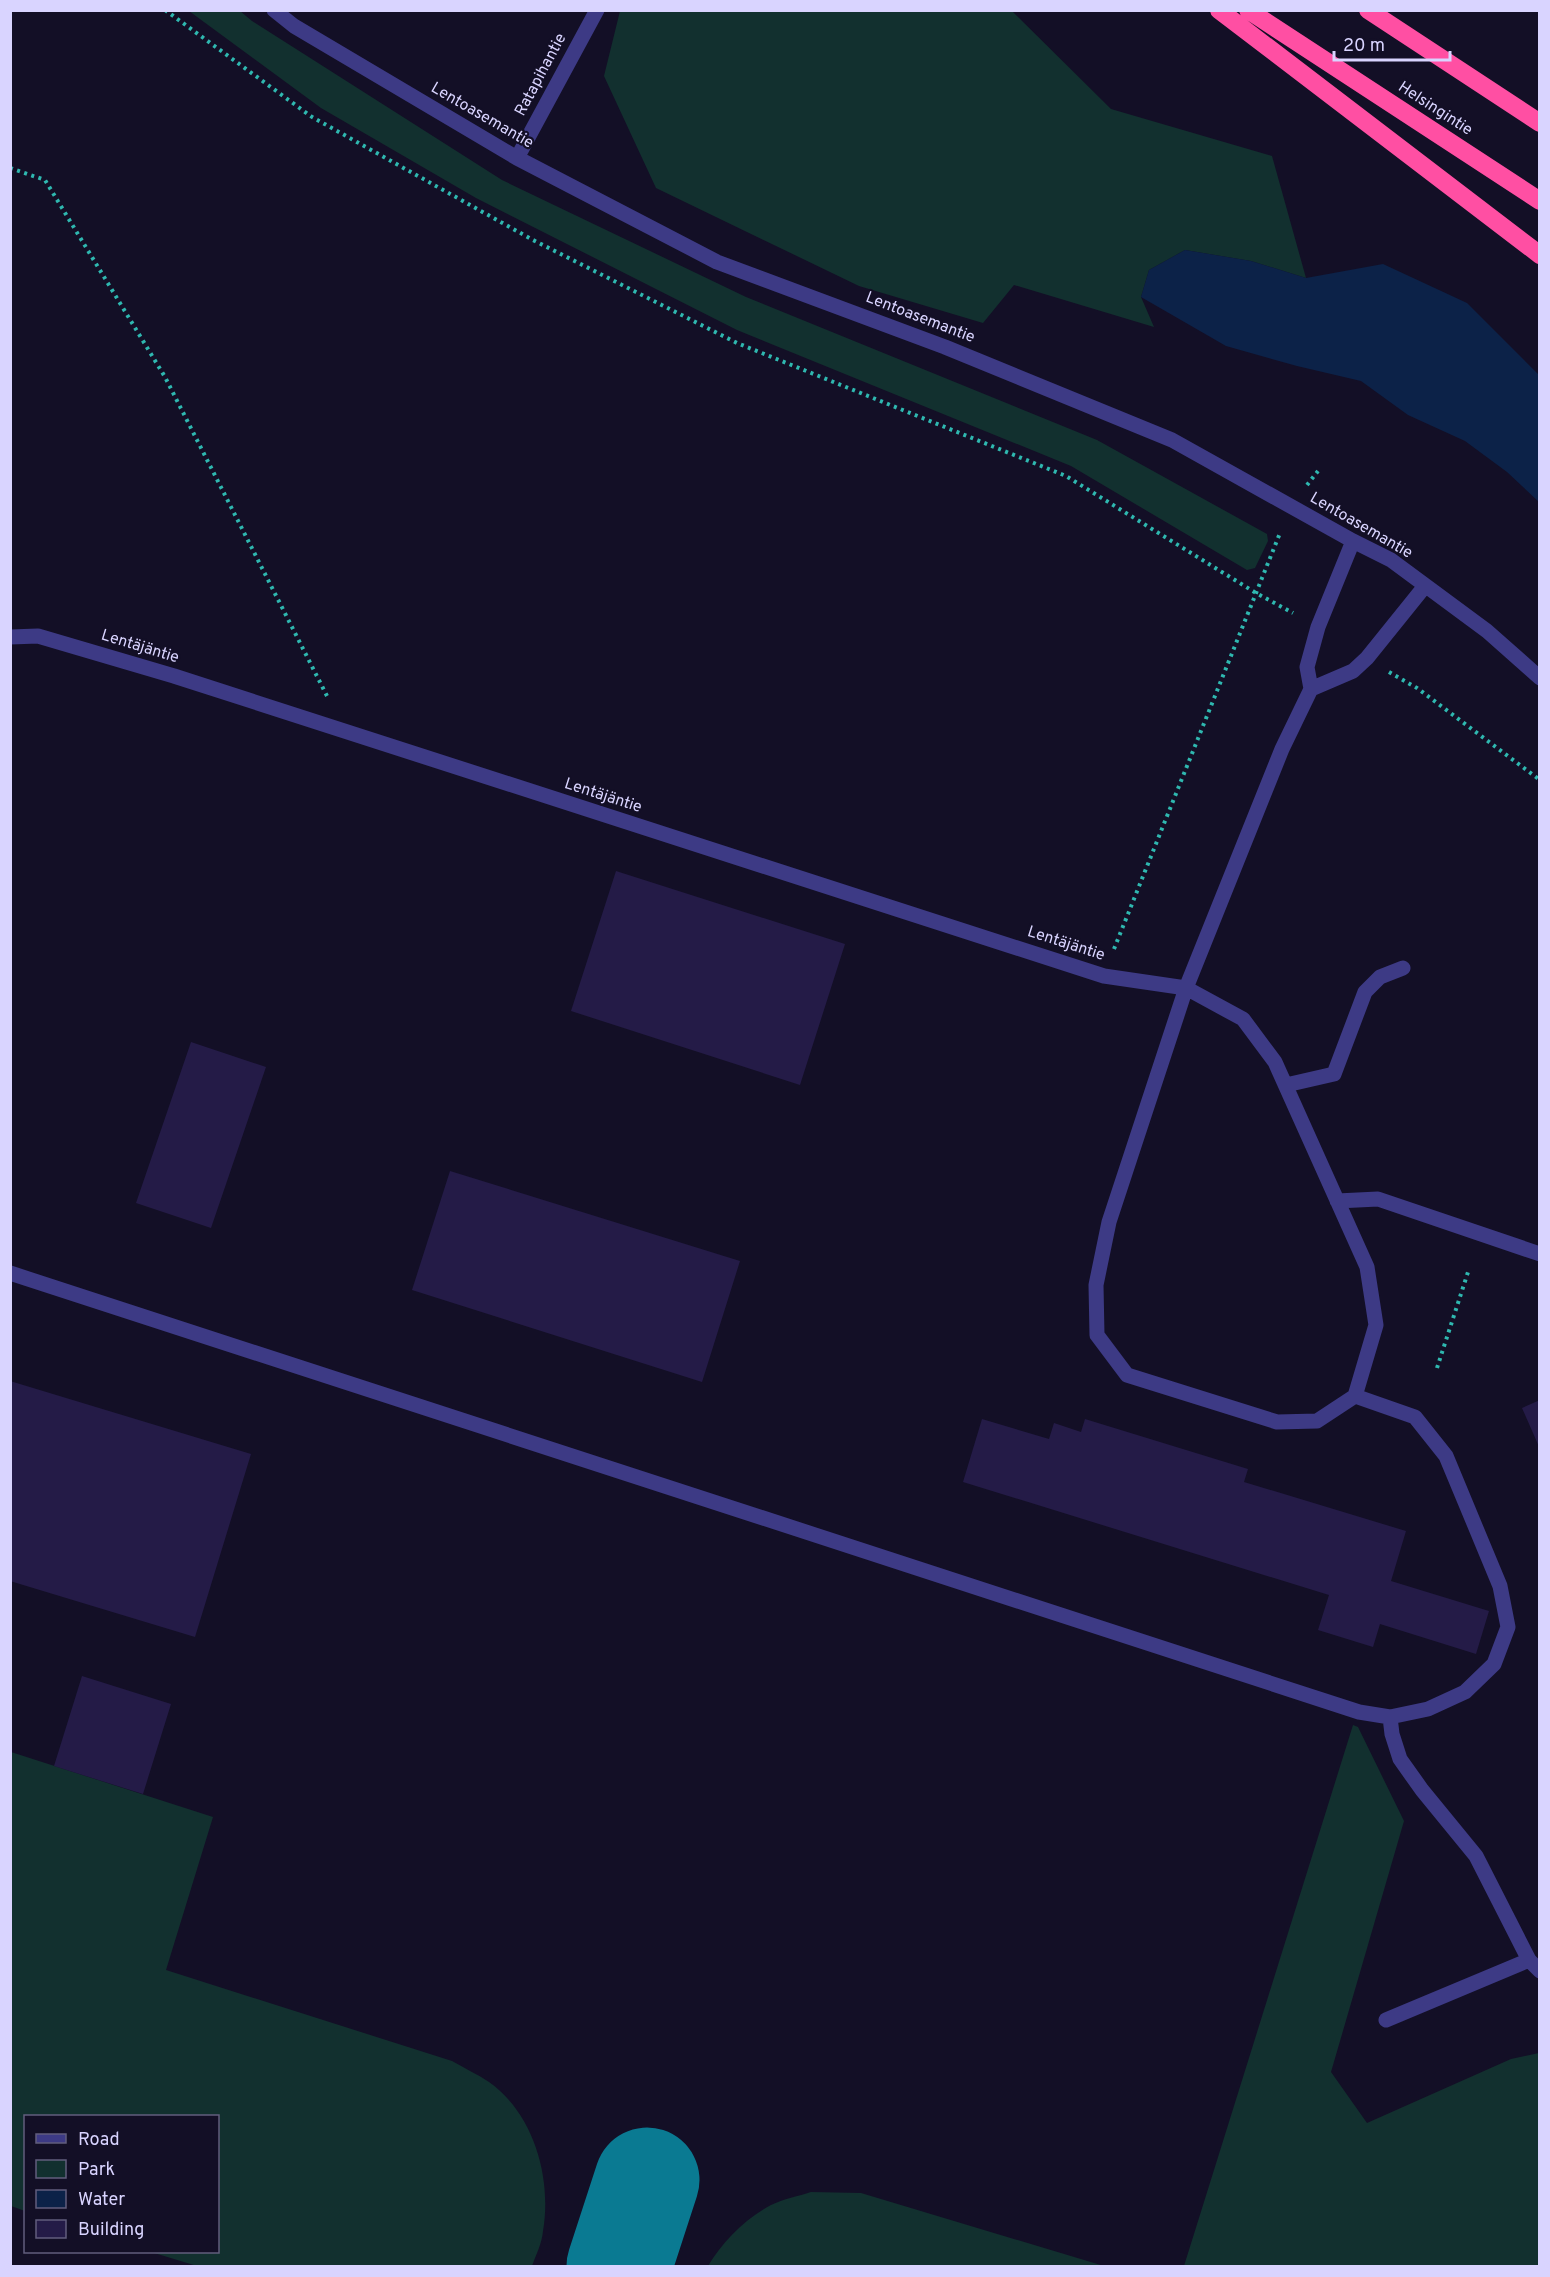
<svg xmlns="http://www.w3.org/2000/svg" width="1550" height="2277" viewBox="0 0 1550 2277" font-family="Overpass,sans-serif">
	<style>
		.green { fill: #12302f }
		.water { fill: #0c2248 }
		.lines { fill: none; stroke-linecap: round; stroke-linejoin: round }
		.taxiway { stroke: #0a7a92; stroke-width: 105 }
		.building { fill: #241b47 }
		.path { stroke: #2fb8b0; stroke-width: 4; stroke-dasharray: 3 4.5; stroke-linecap: butt }
		.minor { stroke: #3d3a85; stroke-width: 15 }
		.highway { stroke: #ff4fa3; stroke-width: 18 }
		.labels { text-anchor: middle; dominant-baseline: central; stroke-width: 4.5; stroke-linejoin: round; paint-order: stroke }
		.street-label { font-size: 16px; fill: #d9d4ff; stroke: #130f26 }
	</style>
	<rect width="100%" height="100%" fill="#130f26"/>
	<path class="green" d="M189 11H240L252 21 502 180 746 297 1097 440 1267 534 1268 541 1255 568 1247 570 1071 466 737 330 476 198 321 108Z
		M620 11H1012L1111 109 1272 156 1306 278 1251 261 1185 250 1149 270 1141 297 1154 327 1014 285 983 323 859 286 656 188 604 76Z
		M1353 1725 1358 1727 1404 1821 1331 2072 1367 2123 1511 2059 1539 2053V2266H1184Z
		M11 1752 213 1817 166 1970 452 2061C464 2068 477 2074 489 2082 534 2114 552 2178 543 2231 542 2243 536 2255 532 2266H197L151 2252H218V2116H26L25 2211 11 2206Z
		M811 2192 861 2193 1104 2266H708C722 2242 746 2218 771 2205 783 2199 799 2196 811 2192Z"/>
	<path class="water" d="M1185 250 1251 261 1306 278 1383 264 1467 303 1539 375V502L1507 472 1465 441 1408 415 1361 381 1297 366 1226 346 1141 297 1149 270Z"/>
	<g class="lines">
		<path class="taxiway" d="M619 2266 647 2180"/>
	</g>
	<path class="building" d="M616 871 845 944 800 1085 571 1011Z
		M191 1042 266 1067 211 1228 136 1203Z
		M450 1171 740 1261 702 1382 412 1290Z
		M10 1381 251 1454 195 1637 10 1581Z
		M1540 1400V1449L1522 1408Z
		M982 1419 1049 1439 1054 1423 1081 1432 1085 1419 1248 1469 1244 1482 1406 1531 1391 1581 1489 1611 1476 1654 1380 1624 1373 1647 1318 1630 1329 1595 963 1482Z
		M82 1676 171 1704 143 1794 54 1766Z"/>
	<g class="lines">
		<path class="path" d="M165 10 312 117 533 240 737 343 1066 476 1256 593 1293 613
			M10 168 45 180 165 377 327 696
			M1307 485 1318 471
			M1389 672 1417 688 1540 780
			M1114 949 1280 533
			M1437 1368 1469 1269"/>
		<path class="minor" d="M274 10 294 26 517 158 717 262 945 347 1172 440 1353 541 1391 560 1487 631 1540 678
			M517 158 597 10
			M10 637 38 636 174 676 1104 976 1186 988 1243 1019 1275 1062 1367 1267 1376 1325 1355 1396 1317 1421 1277 1422 1127 1375 1097 1335 1096 1285 1109 1222 1186 988 1282 749 1311 689 1307 667 1318 627 1353 541
			M1311 689 1353 671 1367 658 1425 586
			M1286 1085 1334 1074 1365 992 1380 977 1403 968
			M1337 1201 1378 1199 1540 1254
			M10 1273 1359 1712 1390 1717 1428 1709 1465 1692 1494 1664 1508 1627 1500 1586 1446 1456 1415 1417 1355 1396
			M1390 1717 1392 1734 1400 1759 1422 1790 1476 1856 1529 1960 1540 1971
			M1386 2020 1529 1960"/>
		<path class="highway" d="M1219 10 1540 255
			M1248 10 1540 201
			M1368 10 1540 123"/>
	</g>
	<g class="labels">
		<g class="street-label">
			<text transform="translate(541 75) rotate(-62)">Ratapihantie</text>
			<text transform="translate(1435 109) rotate(33)">Helsingintie</text>
			<text transform="translate(482 116) rotate(30)">Lentoasemantie</text>
			<text transform="translate(920 318) rotate(21)">Lentoasemantie</text>
			<text transform="translate(1361 526) rotate(30)">Lentoasemantie</text>
			<text transform="translate(140 647) rotate(17)">Lentäjäntie</text>
			<text transform="translate(603 796) rotate(18)">Lentäjäntie</text>
			<text transform="translate(1066 944) rotate(18)">Lentäjäntie</text>
		</g>
	</g>
	<rect width="1550" height="2277" fill="none" stroke="#d9d4ff" stroke-width="24"/>
	<rect x="24" y="2115" width="195" height="138" fill="#130f26" stroke="#625e7d" stroke-width="1.5"/>
	<rect x="36" y="2134" width="30" height="9" fill="#3d3a85" stroke="#625e7d" stroke-width="1.5"/>
	<text x="78" y="2145" font-size="18" fill="#d9d4ff">Road</text>
	<rect x="36" y="2160" width="30" height="18" fill="#12302f" stroke="#625e7d" stroke-width="1.5"/>
	<text x="78" y="2175" font-size="18" fill="#d9d4ff">Park</text>
	<rect x="36" y="2190" width="30" height="18" fill="#0c2248" stroke="#625e7d" stroke-width="1.5"/>
	<text x="78" y="2205" font-size="18" fill="#d9d4ff">Water</text>
	<rect x="36" y="2220" width="30" height="18" fill="#241b47" stroke="#625e7d" stroke-width="1.5"/>
	<text x="78" y="2235" font-size="18" fill="#d9d4ff">Building</text>
	<path d="M1334 51v9h116v-9" fill="none" stroke="#d9d4ff" stroke-width="3"/>
	<text x="1343" y="51" font-size="18" fill="#d9d4ff" stroke="#130f26" stroke-width="4.5" paint-order="stroke">20 m</text>
</svg>
